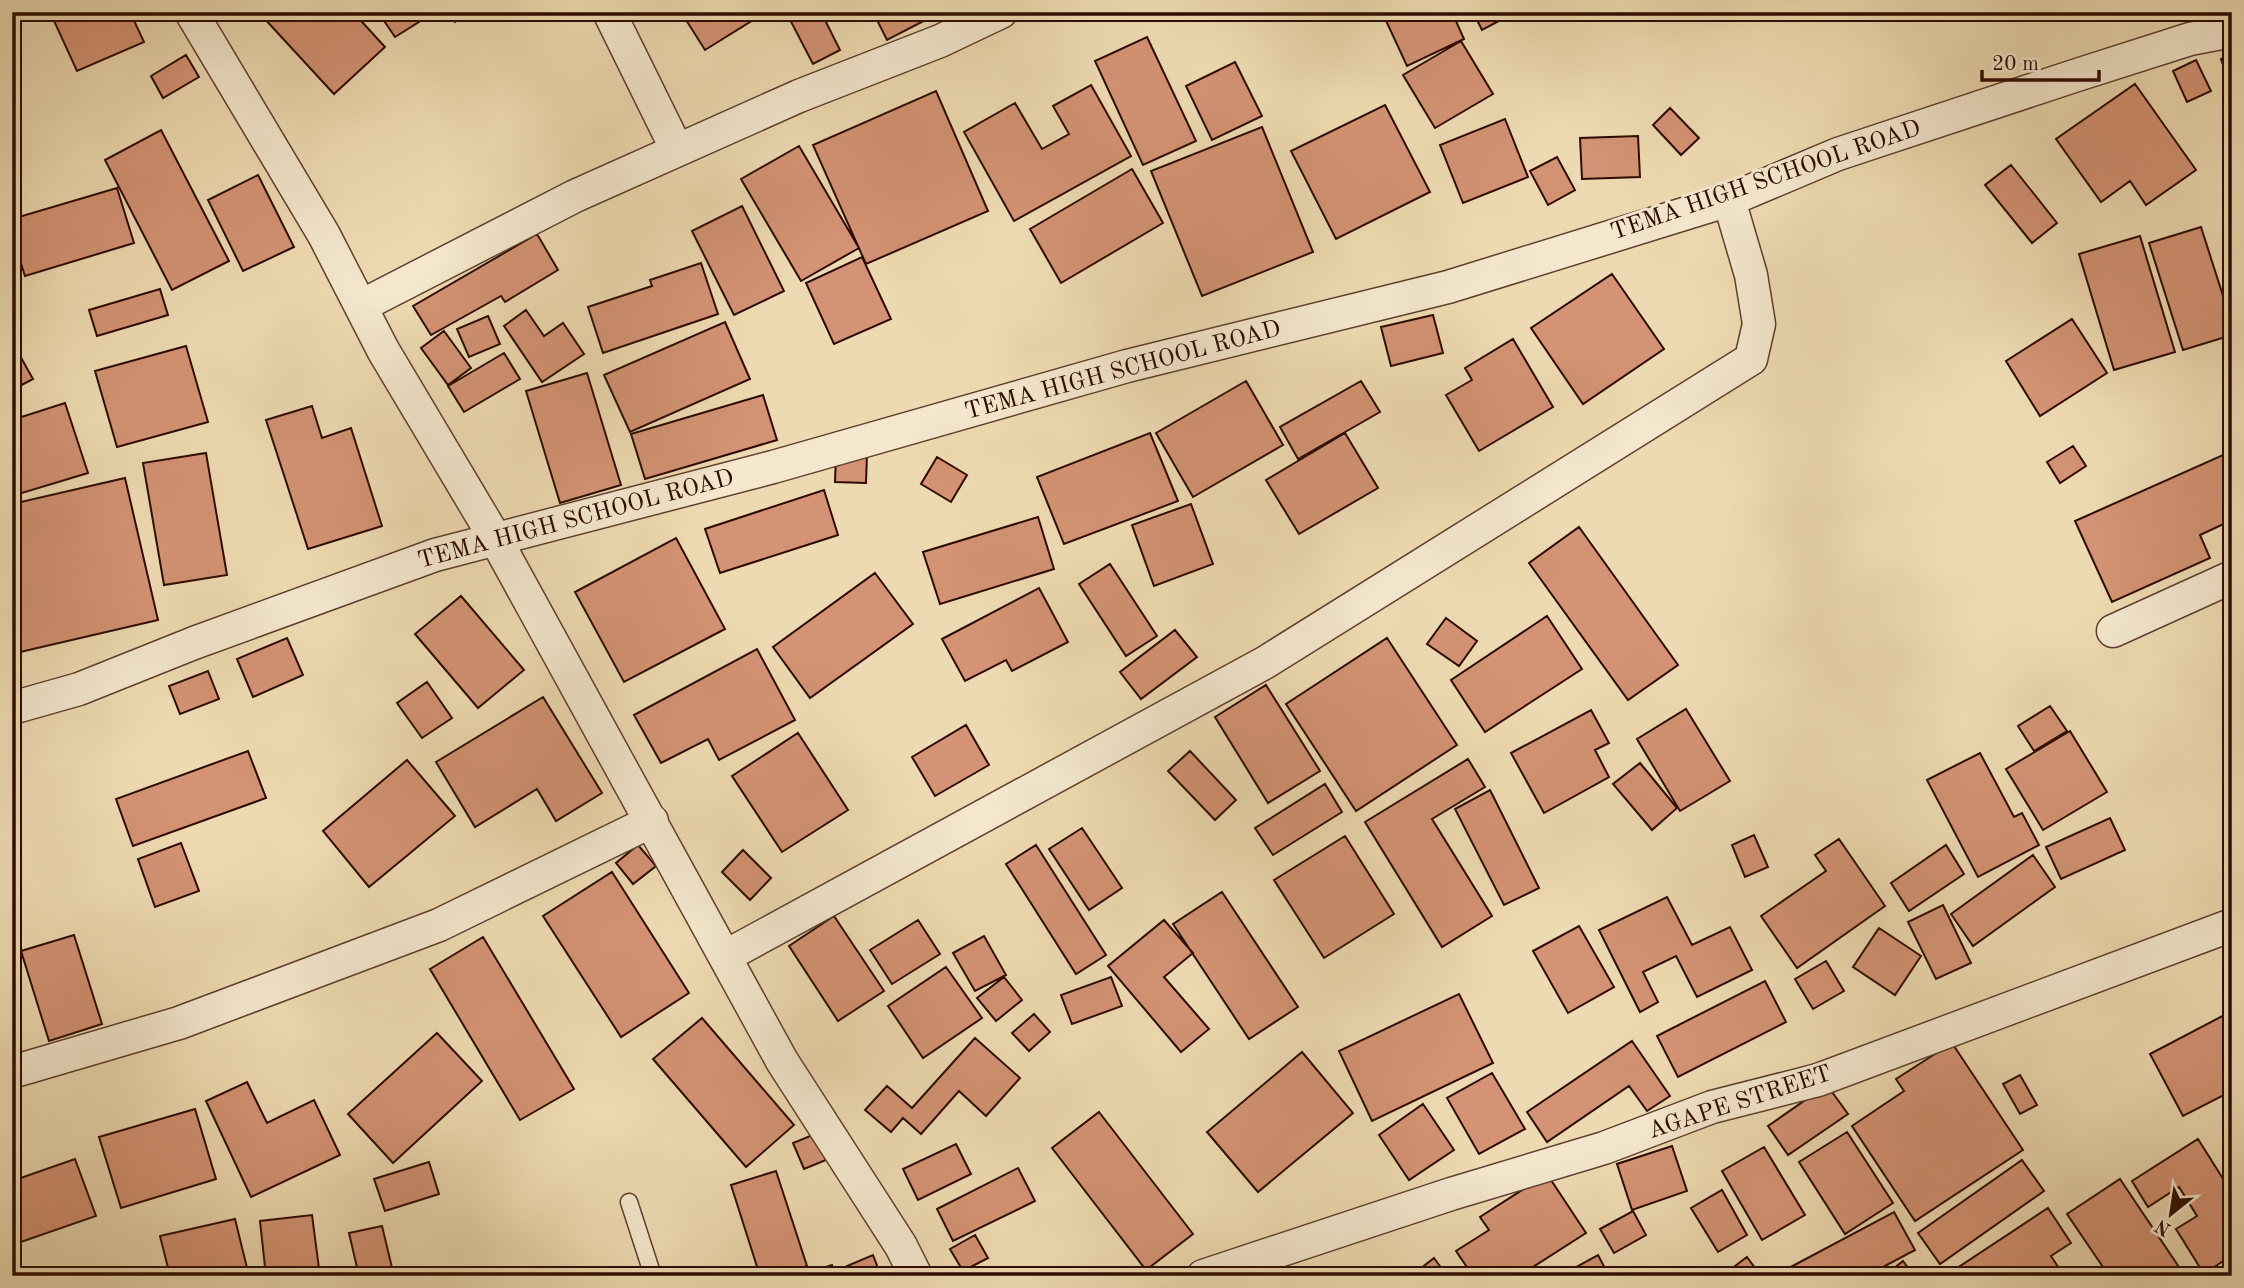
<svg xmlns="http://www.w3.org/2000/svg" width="2244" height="1288" viewBox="0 0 2244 1288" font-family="'Old Standard TT',serif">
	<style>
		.building { fill: #d39374; stroke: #2d0b01; stroke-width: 2 }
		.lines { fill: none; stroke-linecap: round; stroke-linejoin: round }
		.service-casing { stroke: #5d3f2d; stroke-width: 19 }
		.minor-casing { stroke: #5d3f2d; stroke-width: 35 }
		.service { stroke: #f4e7cd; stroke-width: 16 }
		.minor { stroke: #f4e7cd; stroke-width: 32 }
		.labels { text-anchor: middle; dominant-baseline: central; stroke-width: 6; stroke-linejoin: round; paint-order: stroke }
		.street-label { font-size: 24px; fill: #2d0b01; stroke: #f4e7cd }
	</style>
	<rect width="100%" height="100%" fill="#eedab2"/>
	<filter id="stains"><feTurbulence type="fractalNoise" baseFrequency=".00286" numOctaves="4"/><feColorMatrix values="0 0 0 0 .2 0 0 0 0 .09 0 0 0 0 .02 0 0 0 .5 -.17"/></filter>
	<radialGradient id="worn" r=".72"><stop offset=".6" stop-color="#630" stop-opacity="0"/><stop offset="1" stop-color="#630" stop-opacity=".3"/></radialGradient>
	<path class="building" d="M12 12H34V13L12 23Z
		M50 12H130L144 42 77 71Z
		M269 12H353L385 47 334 94 263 17Z
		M378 12H429L430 15 395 37Z
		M448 12H471L455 22Z
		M681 12H766L705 50Z
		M786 12H821L840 50 813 64Z
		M873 12H941L887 40Z
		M1382 12H1452L1464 39 1407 66Z
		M1473 12H1516L1482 30Z
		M1147 37 1196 141 1143 165 1095 61Z
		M1461 41 1493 94 1435 128 1403 75Z
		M186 55 199 77 163 98 151 76Z
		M2232 55V91L2221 59Z
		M2196 60 2211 91 2187 102 2173 71Z
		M1235 62 1262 116 1212 140 1186 86Z
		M2135 84 2196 170 2146 205 2130 181 2101 202 2056 139Z
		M1091 85 1131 156 1014 221 964 132 1015 103 1042 149 1069 134 1053 106Z
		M936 91 988 211 866 264 813 145Z
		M1385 105 1430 192 1336 239 1291 151Z
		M1670 108 1699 138 1681 155 1653 125Z
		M1505 119 1528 177 1463 203 1440 145Z
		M1262 127 1313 252 1202 296 1151 171Z
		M161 130 229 261 172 290 105 160Z
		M1638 136 1640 177 1582 179 1580 138Z
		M799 146 859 248 801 281 741 179Z
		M1557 157 1575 190 1548 205 1530 171Z
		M2011 165 2057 223 2032 243 1985 185Z
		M1132 169 1163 223 1061 283 1030 229Z
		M258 175 294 247 243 271 208 200Z
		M117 188 134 243 25 276 12 235V219Z
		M742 206 784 291 734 315 692 231Z
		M2201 227 2232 324V335L2183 350 2149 243Z
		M537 234 558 270 505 302 501 296 431 335 413 306Z
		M2140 236 2175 352 2114 370 2079 254Z
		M862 257 891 319 834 344 806 283Z
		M701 263 718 314 603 353 588 307 652 286 650 280Z
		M1612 274 1664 349 1583 404 1531 328Z
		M160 289 168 315 97 336 89 310Z
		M526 310 544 336 563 323 584 354 542 382 504 326Z
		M1433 315 1443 353 1391 366 1381 327Z
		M488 316 500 344 469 357 457 329Z
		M2072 319 2107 373 2040 416 2006 361Z
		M725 322 750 379 630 432 604 375Z
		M444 331 471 368 448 385 421 348Z
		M1513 339 1553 407 1479 451 1446 395 1472 380 1465 368Z
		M186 346 208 422 117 447 95 371Z
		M504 353 520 379 464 412 448 386Z
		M19 354 33 379 12 390V358Z
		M587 373 621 485 560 503 526 391Z
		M1246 381 1283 445 1193 497 1156 433Z
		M1361 381 1380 412 1298 459 1280 427Z
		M763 395 777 440 645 479 631 434Z
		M65 403 88 473 12 496V420Z
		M312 406 322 438 351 428 382 526 308 549 266 420Z
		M1150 433 1178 501 1064 544 1037 477Z
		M1345 433 1378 488 1299 534 1266 480Z
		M2073 446 2086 466 2060 483 2047 462Z
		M2232 451V520L2200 535 2210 558 2112 602 2075 521Z
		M206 453 227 575 164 585 143 463Z
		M836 453 867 454 866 483 835 482Z
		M937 457 967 475 951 502 921 484Z
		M125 478 158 620 20 652 12 617V504Z
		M824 490 838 535 720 573 705 529Z
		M1191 504 1213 564 1154 586 1132 525Z
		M1038 517 1054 569 940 604 923 552Z
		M1579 527 1678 665 1628 700 1529 563Z
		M676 538 725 629 624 682 575 592Z
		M1110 564 1157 636 1126 656 1079 584Z
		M875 573 913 624 810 698 773 647Z
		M1039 588 1068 642 1012 671 1006 660 965 681 942 639Z
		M461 596 524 670 478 708 415 634Z
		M1547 616 1582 669 1485 732 1451 680Z
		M1446 618 1477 641 1459 666 1427 644Z
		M1175 630 1197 657 1141 699 1120 672Z
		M287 638 303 675 253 697 237 659Z
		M1387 638 1457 745 1356 811 1286 704Z
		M757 649 795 720 719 760 708 739 661 763 634 715Z
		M208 671 219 699 180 714 169 686Z
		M427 682 452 718 422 738 397 703Z
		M1266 685 1320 771 1268 803 1215 717Z
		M543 697 602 793 556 821 537 789 475 827 436 762Z
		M2050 706 2067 731 2034 751 2018 726Z
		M1686 709 1730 781 1680 811 1637 739Z
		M1591 710 1609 743 1595 750 1609 777 1544 813 1511 753Z
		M966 725 989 765 935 796 912 757Z
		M2070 731 2107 792 2043 830 2006 769Z
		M798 733 848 810 782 852 732 776Z
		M248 751 266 798 133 846 116 799Z
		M1190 751 1236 800 1215 820 1168 771Z
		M1980 753 2014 817 2022 813 2039 845 1978 877 1927 780Z
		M1468 759 1485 787 1432 819 1492 916 1442 947 1365 822Z
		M407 760 455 816 369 887 323 831Z
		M1640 763 1677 808 1652 830 1613 784Z
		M1325 784 1342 812 1273 855 1255 828Z
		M1490 790 1539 888 1504 905 1455 809Z
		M2110 818 2125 850 2061 879 2046 847Z
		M1082 828 1122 888 1089 910 1049 849Z
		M1754 835 1768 867 1745 877 1732 845Z
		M1345 836 1394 914 1324 958 1274 880Z
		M1839 839 1885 906 1797 968 1761 916 1826 871 1815 855Z
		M181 843 199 891 155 907 138 859Z
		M638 845 656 866 633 884 616 863Z
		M1036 845 1106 955 1076 974 1006 864Z
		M1946 845 1964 874 1909 911 1891 883Z
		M743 850 771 878 750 900 722 872Z
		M2033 855 2055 887 1973 946 1951 914Z
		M612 872 689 993 621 1037 543 916Z
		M1222 892 1298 1007 1249 1039 1173 924Z
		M1667 897 1692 945 1730 927 1752 970 1697 997 1676 956 1643 972 1658 1002 1640 1012 1599 930Z
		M1943 905 1971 963 1936 979 1908 922Z
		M834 916 884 991 838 1021 789 946Z
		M918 920 940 954 892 984 870 950Z
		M1164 920 1193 953 1164 977 1209 1029 1181 1052 1108 966Z
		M1579 926 1614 987 1568 1013 1533 951Z
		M1879 928 1921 956 1895 995 1853 967Z
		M74 935 102 1024 49 1041 21 951Z
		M984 936 1006 975 975 991 953 953Z
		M483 937 574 1089 520 1120 430 969Z
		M1826 961 1844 991 1813 1009 1795 979Z
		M946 967 982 1018 923 1058 888 1006Z
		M1004 977 1022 1000 996 1021 977 998Z
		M1111 977 1122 1006 1072 1024 1061 995Z
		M1765 981 1786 1022 1678 1077 1657 1036Z
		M1459 994 1493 1063 1372 1121 1339 1051Z
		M2232 1011V1091L2183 1116 2150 1054Z
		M1034 1014 1050 1032 1029 1051 1012 1033Z
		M702 1018 794 1125 746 1167 653 1059Z
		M437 1033 482 1081 393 1163 348 1114Z
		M975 1038 1020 1078 986 1116 959 1091 921 1134 903 1118 891 1132 865 1110 887 1086 912 1108Z
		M1632 1041 1670 1096 1647 1111 1629 1086 1547 1142 1527 1112Z
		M1952 1043 2023 1150 1915 1221 1852 1126 1904 1091 1896 1079Z
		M1302 1052 1353 1113 1258 1192 1207 1132Z
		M1492 1073 1525 1129 1479 1154 1447 1098Z
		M2020 1075 2037 1105 2020 1114 2003 1084Z
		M247 1082 267 1123 314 1100 340 1155 251 1197 206 1101Z
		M1827 1085 1848 1114 1788 1155 1768 1126Z
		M1423 1104 1454 1150 1409 1180 1379 1135Z
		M195 1109 216 1179 121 1208 99 1137Z
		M1099 1112 1193 1234 1146 1270 1052 1148Z
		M1847 1132 1893 1203 1845 1234 1799 1162Z
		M815 1134 826 1160 804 1169 793 1143Z
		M2198 1139 2232 1193V1255L2204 1274 2176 1229 2197 1216 2179 1187 2148 1207 2132 1181Z
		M956 1144 971 1174 918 1200 903 1169Z
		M1672 1146 1687 1191 1632 1210 1617 1164Z
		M1764 1147 1805 1215 1762 1240 1722 1171Z
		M75 1159 96 1216 12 1245V1181Z
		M2022 1160 2044 1191 1940 1264 1918 1233Z
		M429 1162 439 1194 385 1211 374 1179Z
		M1018 1168 1035 1201 953 1241 937 1209Z
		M776 1171 807 1266 778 1276H760L731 1185Z
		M1547 1174 1586 1233 1519 1276H1473L1456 1251 1489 1230 1480 1217Z
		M2120 1179 2185 1276H2109L2067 1214Z
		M1722 1190 1747 1235 1718 1252 1691 1208Z
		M2048 1208 2071 1243 2051 1256 2064 1276H1945Z
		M1633 1211 1646 1235 1614 1253 1600 1229Z
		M1894 1212 1915 1250 1866 1276H1788L1785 1270Z
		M312 1215 320 1276H266L260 1221Z
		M235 1219 249 1276H170L160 1236Z
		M382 1226 394 1276H359L349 1233Z
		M975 1235 988 1258 963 1271 950 1249Z
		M873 1255 881 1276H851L847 1266Z
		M1598 1255 1609 1276H1560Z
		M1747 1257 1761 1276H1722Z
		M1434 1258 1447 1276H1411Z
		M1903 1261 1914 1276H1884Z
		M832 1265 836 1276H798Z"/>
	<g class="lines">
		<defs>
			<path id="service" d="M629 1202 653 1276"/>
			<path id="minor" d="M191 12 324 235 383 350 495 538 782 1061 901 1246 916 1276
				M609 12 677 150
				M361 306 575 196 799 96 940 41 1001 12
				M2113 631 2232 577
				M12 708 79 689 194 643 435 555 773 467 1127 366 1448 287 1729 200 1838 154 2074 76 2190 39 2232 31
				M726 956 1266 662 1751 359 1759 324 1751 275 1729 200
				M12 1072 179 1023 439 925 652 821
				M1203 1276 1451 1194 1604 1148 1712 1107 1818 1080 2232 925"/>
		</defs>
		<use href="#service" class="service-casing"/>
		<use href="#minor" class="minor-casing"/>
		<use href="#service" class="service"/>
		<use href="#minor" class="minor"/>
	</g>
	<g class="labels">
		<g class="street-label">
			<text transform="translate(1766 181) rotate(-19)">TEMA HIGH SCHOOL ROAD</text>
			<text transform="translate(1123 371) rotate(-15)">TEMA HIGH SCHOOL ROAD</text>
			<text transform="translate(576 520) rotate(-15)">TEMA HIGH SCHOOL ROAD</text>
			<text transform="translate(1740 1103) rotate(-18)">AGAPE STREET</text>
		</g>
	</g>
	<rect width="2244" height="1288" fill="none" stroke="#eedab2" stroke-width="42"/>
	<rect x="14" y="14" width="2216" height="1260" fill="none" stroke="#2d0b01" stroke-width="3.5"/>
	<rect x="21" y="21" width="2202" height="1246" fill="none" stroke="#2d0b01" stroke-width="2"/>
	<g transform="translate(2171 1214) rotate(210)" stroke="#f4e7cd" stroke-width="5" paint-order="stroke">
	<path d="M0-5L12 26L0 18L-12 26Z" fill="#2d0b01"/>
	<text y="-10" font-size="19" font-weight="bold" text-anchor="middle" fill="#2d0b01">N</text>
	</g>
	<path d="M1982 70v10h117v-10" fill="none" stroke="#2d0b01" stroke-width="3.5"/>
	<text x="1992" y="70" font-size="21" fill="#2d0b01" stroke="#f4e7cd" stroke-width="5" paint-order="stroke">20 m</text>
	<rect width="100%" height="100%" filter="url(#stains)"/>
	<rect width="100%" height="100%" fill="url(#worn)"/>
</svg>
